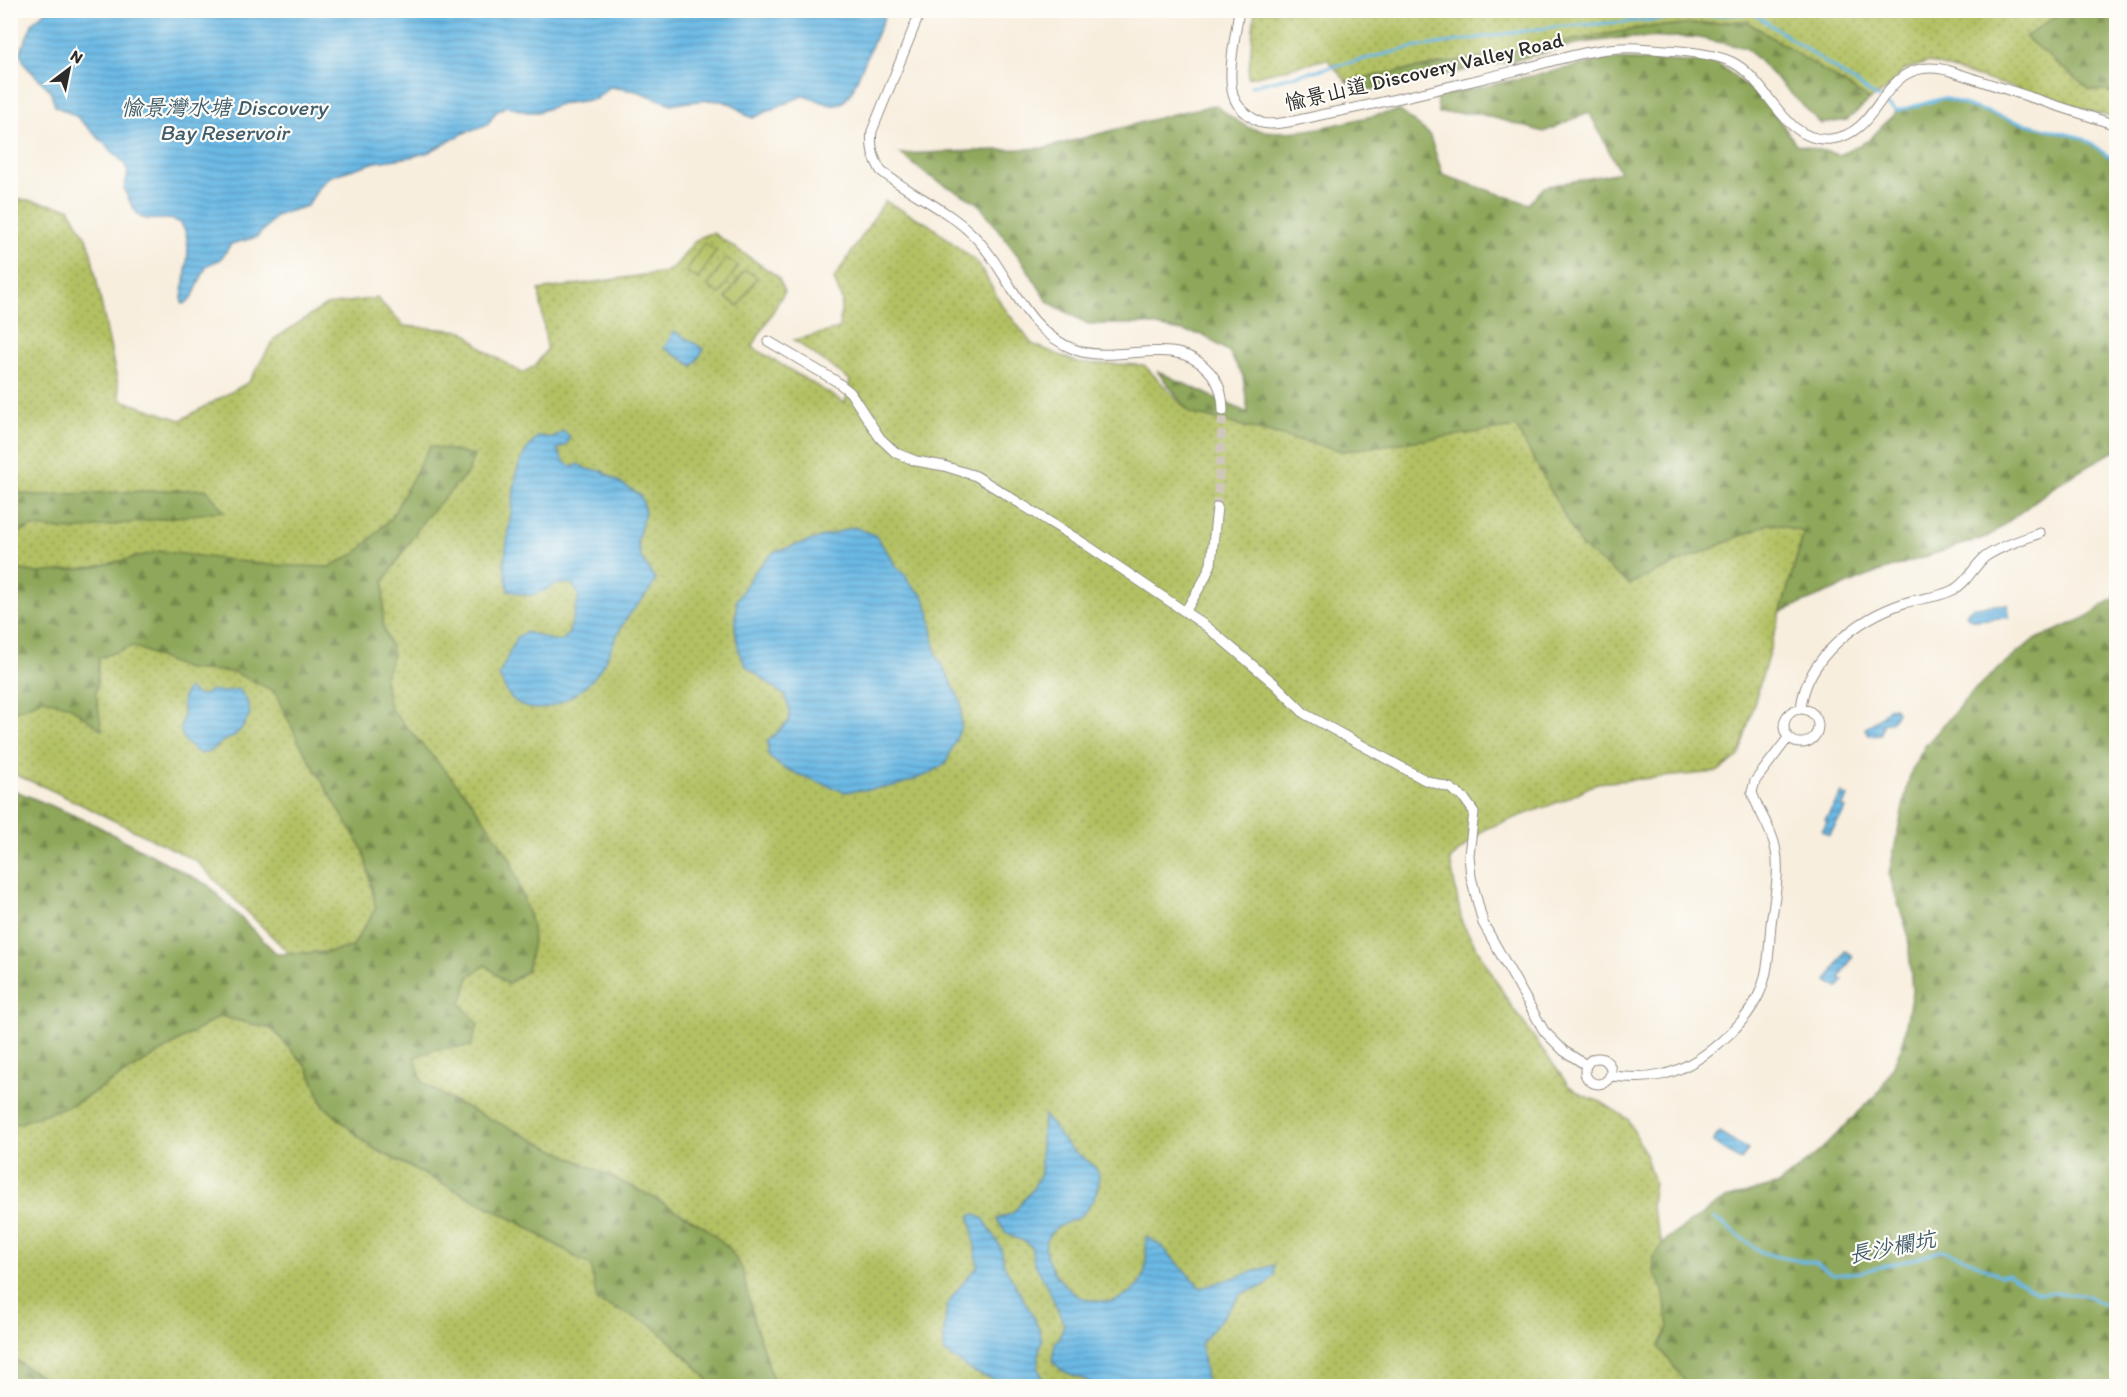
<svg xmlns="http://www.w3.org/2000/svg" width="2127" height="1397" viewBox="0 0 2127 1397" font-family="Itim,'LXGW WenKai TC',sans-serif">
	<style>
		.grass { fill: url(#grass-dots); stroke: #6f7648; stroke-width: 1.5 }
		.forest { fill: url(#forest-firs); stroke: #5c6942; stroke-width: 1.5 }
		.garden { fill: #b3c164; stroke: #6f7648; stroke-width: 1.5 }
		.water { fill: url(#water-rules); stroke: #4b7288; stroke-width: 1.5 }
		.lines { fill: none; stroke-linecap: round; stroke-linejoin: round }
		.stream { stroke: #6bb9e5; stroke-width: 3 }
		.street-tunnel { stroke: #cfc7ba; stroke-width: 9; stroke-dasharray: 9 4.5; stroke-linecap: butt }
		.street-casing { stroke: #928c84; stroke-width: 11 }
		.street { stroke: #fff; stroke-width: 9 }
		.labels { text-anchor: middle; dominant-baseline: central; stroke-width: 4.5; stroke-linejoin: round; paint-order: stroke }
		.street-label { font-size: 21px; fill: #2b2b2b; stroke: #fdfcf7 }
		.water-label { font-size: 22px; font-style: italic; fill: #415d6c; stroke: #fdfcf7 }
	</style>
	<defs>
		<pattern id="grass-dots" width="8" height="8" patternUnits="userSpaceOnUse" patternTransform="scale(1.5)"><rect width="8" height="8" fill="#b3c164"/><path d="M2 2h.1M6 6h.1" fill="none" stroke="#929d53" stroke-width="1.8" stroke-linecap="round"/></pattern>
		<pattern id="forest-firs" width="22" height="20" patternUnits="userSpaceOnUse" patternTransform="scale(1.5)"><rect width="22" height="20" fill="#8ea75a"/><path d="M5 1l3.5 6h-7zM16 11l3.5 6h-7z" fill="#74884b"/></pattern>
		<pattern id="water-rules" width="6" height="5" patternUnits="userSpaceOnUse" patternTransform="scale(1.5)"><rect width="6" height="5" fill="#6bb9e5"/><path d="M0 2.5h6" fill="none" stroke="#5897ba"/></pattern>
	</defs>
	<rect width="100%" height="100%" fill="#fdfcf7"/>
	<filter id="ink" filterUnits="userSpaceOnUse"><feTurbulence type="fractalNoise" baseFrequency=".0167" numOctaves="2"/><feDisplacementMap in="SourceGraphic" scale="12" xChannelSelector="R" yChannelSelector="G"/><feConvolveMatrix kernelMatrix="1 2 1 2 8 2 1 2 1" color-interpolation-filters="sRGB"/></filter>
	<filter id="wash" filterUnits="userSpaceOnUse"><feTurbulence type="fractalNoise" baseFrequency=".008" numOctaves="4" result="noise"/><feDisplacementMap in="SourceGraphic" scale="24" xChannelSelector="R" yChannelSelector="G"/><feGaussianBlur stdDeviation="1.35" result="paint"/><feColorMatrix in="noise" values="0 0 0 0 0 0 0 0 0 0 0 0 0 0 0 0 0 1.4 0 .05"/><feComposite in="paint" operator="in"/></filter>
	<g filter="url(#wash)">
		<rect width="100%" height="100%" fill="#f8eede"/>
		<path class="grass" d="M2064 10 2026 37 2090 90 2116 92V119L1929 62 1904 70 1885 91 1870 100 1745 21 1646 27 1346 81 1327 59 1248 78 1255 11Z
			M10 197 69 208 89 243 121 400 181 420 249 382 274 339 326 305 377 298 404 326 464 331 485 351 522 373 535 366 547 349 539 290 666 272C686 262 687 237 713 233L777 276 785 291 752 347 845 403 850 380 794 340 839 329 842 300 834 279 885 201 928 224 978 263 1002 305 1032 344 1079 363 1144 365 1190 413 1343 451 1516 426 1581 546 1629 584 1771 523 1804 532 1739 756 1717 772 1597 783 1564 800 1485 829 1450 860 1462 923 1510 1004 1568 1085 1582 1095 1601 1102 1628 1119 1645 1154 1654 1182 1651 1205 1703 1386H757L437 1115 327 991 195 860 47 788 11 773Z
			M220 1016 272 1029 308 1068 323 1105 371 1147 520 1223 592 1266 597 1301 651 1324 693 1363 713 1386H56L11 1357 10 1126 76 1103Z"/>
		<path class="forest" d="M2064 11H2116V92L2090 90 2025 37Z
			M1746 21 1870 100 1847 120 1821 124 1746 48 1694 37 1621 38 1576 44 1513 61 1361 92 1346 81 1646 27Z
			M1608 59 1718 63 1768 104 1796 144 1840 155 1869 140 1897 111 1944 98 2015 121 2083 138 2108 156 2116 157V453L2114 451 2059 483 1989 536 1878 572 1781 612 1804 532 1771 523 1629 584 1581 546 1516 427 1343 451 1190 413 1157 371 1248 413 1243 376 1229 352 1203 335 1146 324H1088L1048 302 1024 264 978 203 927 175 901 154 1046 148 1173 114 1215 105C1225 112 1243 127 1254 129 1303 140 1352 117 1400 111L1429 134 1443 175 1529 204 1544 187 1620 172 1589 112 1544 132 1477 113H1439L1436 97Z
			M430 446 474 455 468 472 424 520 384 581 383 626 393 654 384 678 390 708 470 799 510 858 532 925 533 942 527 971 507 984 486 965 469 977 461 1004 478 1024 471 1046 437 1049 415 1057 422 1082 449 1099 649 1195 705 1227 729 1248 742 1268 754 1321 775 1386H713L693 1363 651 1324 597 1301 591 1266 520 1223 371 1147 323 1105 308 1068 272 1029 220 1016 76 1103 11 1126V789L90 822 208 885 277 954 327 952 352 947 376 908 364 852 300 744 274 691 233 672 186 669 133 646 99 658 96 694 102 730 69 706 44 699 11 713V568L38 573 95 567 160 551 270 565 329 567 358 552 391 518Z
			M206 489 224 511 73 530 31 527 11 537V492L36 495Z
			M2116 597V1386H1688L1659 1347 1669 1327 1663 1290 1654 1272 1653 1257 1668 1238 1725 1199 1779 1184 1820 1151 1881 1090 1902 1046 1912 992 1908 934 1889 874 1910 774 1925 746 1974 690 2032 641 2085 618Z
			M10 1357 56 1386H11Z"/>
		<path class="garden" d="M704 243 716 251 698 279 686 272Z
			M726 258 738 266 720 294 708 286Z
			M745 270 757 277 739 306 726 298Z"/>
		<path class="water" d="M46 11V10L887 11 852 91C835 120 822 96 802 96L753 118 746 115 734 105 722 101 708 100 672 104 636 91 610 87 596 99 560 104 538 112H527L506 106 496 112 487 125 466 132 429 152 411 157 376 162 331 176 320 186 307 206 277 215 257 237 231 244 220 260 207 265 192 298 184 304 182 303V298C184 279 198 227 174 220 164 217 150 222 141 217 133 212 128 197 124 189L128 172 124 163 76 116 55 106 50 90 26 66 20 53 33 22Z
			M674 331 704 349 693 366 664 348Z
			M564 431 570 437 567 444 557 450 565 463 573 467 579 464 586 469 602 471 641 496 645 512 637 542 642 559 656 580C647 598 633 607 623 624 612 643 606 665 591 681 573 698 540 720 516 702 507 695 503 685 499 675L517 637 527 632 555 641 563 640 569 633 579 596 573 585C553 580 549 591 532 595 524 596 515 592 508 590L504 564 517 470 525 452 538 436 553 438Z
			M854 527 875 535 891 557 895 566 905 575 910 584 923 595 929 611 936 653 961 702V727L946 763 929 774 896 786 845 792 800 775 782 767 768 756V741L789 721V708L785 696 746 666 739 652 735 629 737 599 755 571 774 552Z
			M2008 604 2009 617 1974 620 1969 618 1966 614 1969 610 1973 607Z
			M188 688 195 694 202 696 211 690 222 692 239 689 247 700 250 714 243 727 233 737 223 741 214 749 201 754C190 748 179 739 181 725 182 720 184 715 183 711 182 701 182 696 188 688Z
			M1894 707 1897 712 1892 721 1883 724 1881 734 1869 735 1865 729 1881 717 1888 708Z
			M1842 793 1848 797 1842 807 1846 809 1829 835 1822 831 1827 822 1825 820Z
			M1845 951 1853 956 1840 978 1843 980 1838 988 1827 981Z
			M1044 1115C1052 1125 1060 1137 1069 1147 1079 1157 1100 1164 1099 1179 1099 1192 1088 1212 1077 1218 1070 1222 1062 1224 1056 1228 1038 1241 1046 1261 1057 1276 1073 1297 1082 1300 1107 1302 1114 1302 1119 1299 1124 1296 1151 1283 1146 1261 1146 1236L1161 1246 1201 1288 1274 1265V1276L1265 1286 1242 1293 1201 1344 1207 1386H1100L1063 1371 1052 1361 1055 1343 1061 1334 1064 1324 1047 1286 1034 1262 1031 1246 1024 1241 1015 1238 1005 1232 997 1219 1013 1213 1032 1190 1041 1173V1141Z
			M1719 1132 1748 1150 1741 1161 1713 1142Z
			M975 1214 984 1219 1001 1248 1004 1265 1032 1314 1039 1330 1042 1341 1038 1354V1366L1043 1381 1040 1386H1009L974 1372 944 1352C943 1343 945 1311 948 1304 955 1290 968 1278 978 1266L970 1216Z"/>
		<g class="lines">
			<path class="stream" d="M1251 86 1411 48 1552 27 1753 13 1897 111 1944 98 2015 121 2083 138 2108 156 2116 157
				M1714 1218 1761 1252 1778 1257 1815 1263 1834 1275 1861 1272 1921 1257 1939 1251H1946L1970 1260 1999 1275 2008 1274 2038 1293H2067L2088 1296 2102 1304 2116 1303"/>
		</g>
	</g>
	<g filter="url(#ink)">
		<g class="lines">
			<path class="street-tunnel" d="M1217 507 1223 411"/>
			<defs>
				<path id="street" d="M921 10 872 131C870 147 873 157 881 171 910 194 945 208 971 233 1011 271 1020 329 1076 350 1118 365 1174 333 1208 370 1219 381 1223 396 1223 411
					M1239 10C1236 34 1225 79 1235 100 1238 107 1248 115 1254 119 1257 120 1259 122 1262 123 1275 127 1311 117 1325 114 1388 102 1451 86 1514 71 1555 61 1595 46 1638 48 1663 50 1710 51 1732 62 1769 80 1783 144 1831 139 1885 134 1879 54 1947 70L2116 125
					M768 341 836 381 850 392 880 438 896 453 916 461 944 466 976 476 1085 544 1206 626 1276 685 1305 714 1425 780 1450 788 1464 798 1474 812 1469 855 1471 877 1483 923 1544 1031 1564 1051 1586 1065
					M1185 612 1204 580 1211 564 1217 507
					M1784 726a17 17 0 1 1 34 0a17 17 0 1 1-34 0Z
					M1801 709C1805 658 1859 618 1904 603 1920 598 1938 598 1953 590 1967 583 1973 567 1985 557 2001 546 2021 540 2040 533
					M1585 1071a13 13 0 1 1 26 0a13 13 0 1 1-26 0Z
					M1610 1076C1627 1077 1644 1079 1661 1075 1698 1067 1745 1027 1760 992 1769 971 1769 947 1771 924 1774 901 1780 874 1776 851 1773 830 1758 812 1752 792L1755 781 1788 738"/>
			</defs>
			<use href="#street" class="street-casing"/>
			<use href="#street" class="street"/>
		</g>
	</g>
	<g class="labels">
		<g class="street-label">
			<text transform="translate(1424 71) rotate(-13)">愉景山道 Discovery Valley Road</text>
		</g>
		<g class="water-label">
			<text x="224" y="107">愉景灣水塘 Discovery<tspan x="224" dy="25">Bay Reservoir</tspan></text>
			<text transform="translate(1892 1247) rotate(-11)">長沙欄坑</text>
		</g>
	</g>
	<rect width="2127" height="1397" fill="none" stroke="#fdfcf7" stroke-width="36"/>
	<g transform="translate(69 69) rotate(32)" stroke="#fdfcf7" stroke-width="4.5" paint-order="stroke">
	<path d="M0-4.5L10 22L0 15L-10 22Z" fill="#2b2b2b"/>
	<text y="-9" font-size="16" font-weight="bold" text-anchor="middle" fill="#2b2b2b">N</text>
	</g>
</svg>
